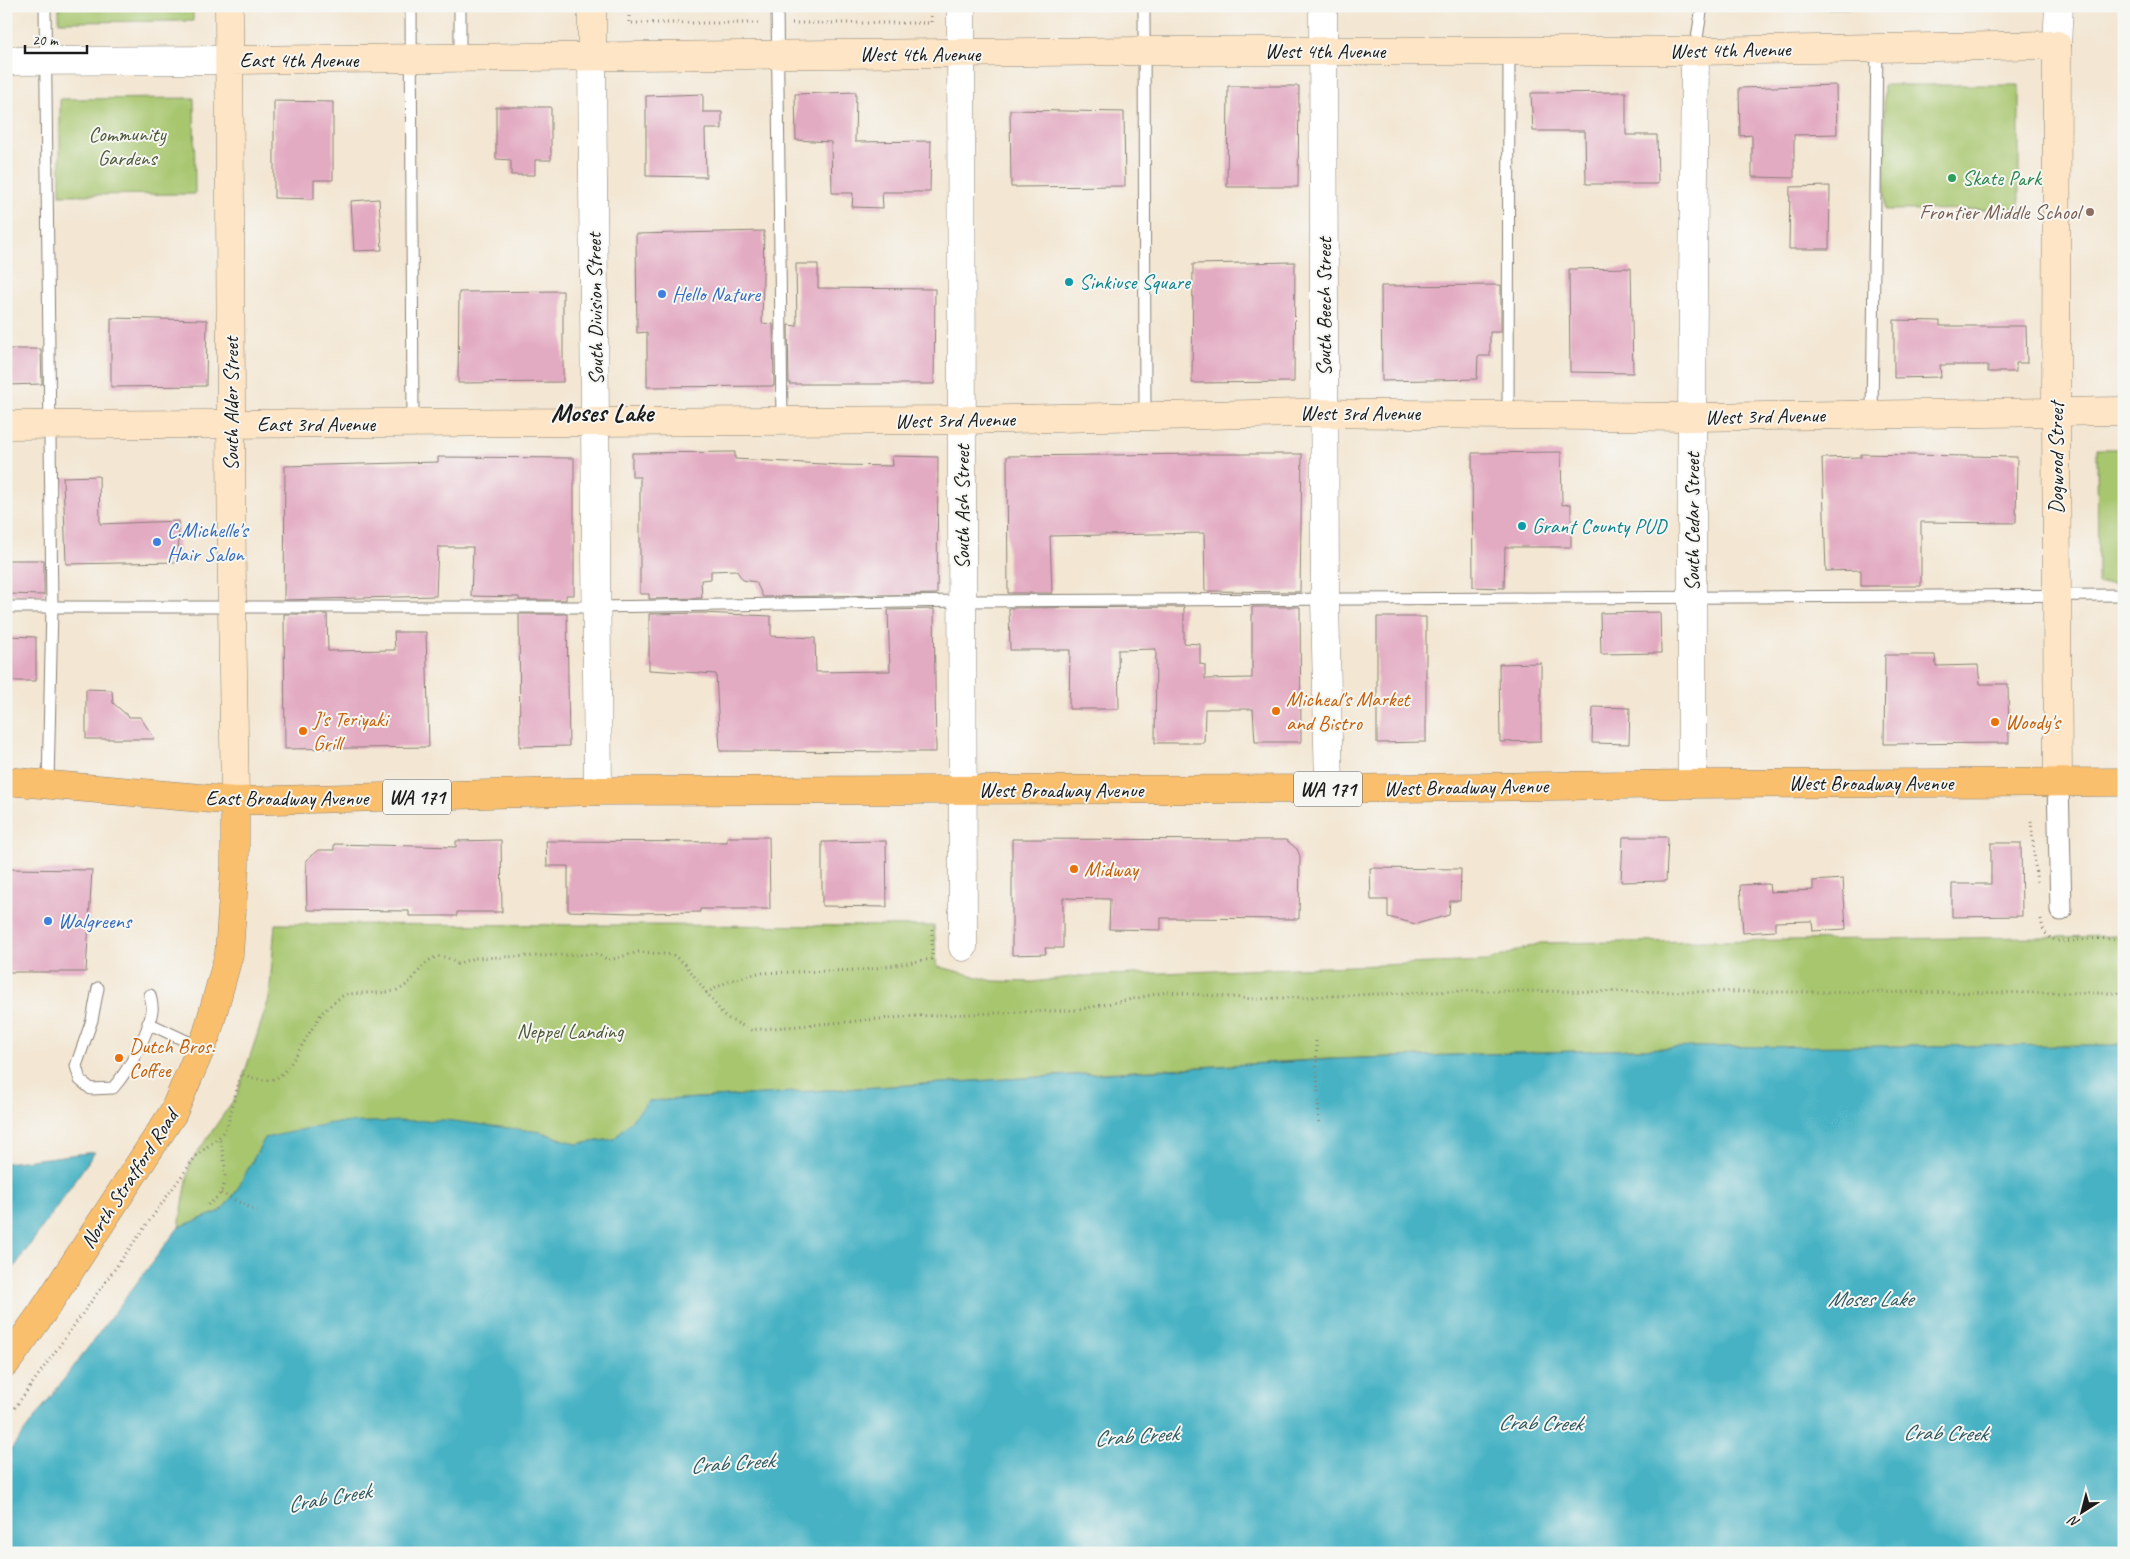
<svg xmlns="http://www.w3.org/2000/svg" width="2130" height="1559" viewBox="0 0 2130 1559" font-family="Caveat,sans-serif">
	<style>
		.green { fill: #a7c66e; stroke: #627145 }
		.water { fill: #47b2c4; stroke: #326770 }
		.building { fill: #e3abc2 }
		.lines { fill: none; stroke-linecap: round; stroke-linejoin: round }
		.service-casing { stroke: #888177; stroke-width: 13 }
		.minor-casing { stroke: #888177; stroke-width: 23 }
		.tertiary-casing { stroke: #888177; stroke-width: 29 }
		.secondary-casing { stroke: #888177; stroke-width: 29 }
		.primary-casing { stroke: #888177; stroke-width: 29 }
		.path { stroke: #888177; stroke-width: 3; stroke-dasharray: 1 4; stroke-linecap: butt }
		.service { stroke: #fff; stroke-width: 11 }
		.minor { stroke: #fff; stroke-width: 21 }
		.tertiary { stroke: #fff; stroke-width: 28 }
		.secondary { stroke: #fde5c5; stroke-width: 28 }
		.primary { stroke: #f9bf6d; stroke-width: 28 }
		.leisure-dot { fill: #2e9e5b; stroke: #f6f6f2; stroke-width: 2 }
		.education-dot { fill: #8d6e63; stroke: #f6f6f2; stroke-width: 2 }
		.culture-dot { fill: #0f9aa8; stroke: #f6f6f2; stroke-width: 2 }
		.shop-dot { fill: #3f7fe0; stroke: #f6f6f2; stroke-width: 2 }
		.food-dot { fill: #e8710a; stroke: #f6f6f2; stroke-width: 2 }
		.labels { text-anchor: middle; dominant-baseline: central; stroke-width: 4; stroke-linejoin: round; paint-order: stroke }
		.shield { fill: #f6f6f2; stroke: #5d5d5c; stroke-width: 1 }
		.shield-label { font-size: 20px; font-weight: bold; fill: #1c1c1c }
		.street-label { font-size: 21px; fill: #1c1c1c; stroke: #f6f6f2 }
		.park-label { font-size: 21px; fill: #4d5839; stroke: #f6f6f2 }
		.leisure-label { font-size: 21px; fill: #27864d; stroke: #f6f6f2; text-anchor: start }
		.education-label { font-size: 21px; fill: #785e54; stroke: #f6f6f2; text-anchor: end }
		.culture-label { font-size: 21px; fill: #0d838f; stroke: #f6f6f2; text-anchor: start }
		.shop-label { font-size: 21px; fill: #366cbe; stroke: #f6f6f2; text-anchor: start }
		.food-label { font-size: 21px; fill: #c56008; stroke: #f6f6f2; text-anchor: start }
		.water-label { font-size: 22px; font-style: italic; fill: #2d585f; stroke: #f6f6f2 }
		.district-label { font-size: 26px; font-weight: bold; fill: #1c1c1c; stroke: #f6f6f2 }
	</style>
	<rect width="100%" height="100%" fill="#f6f6f2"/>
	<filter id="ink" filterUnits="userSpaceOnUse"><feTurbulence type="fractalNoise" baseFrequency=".02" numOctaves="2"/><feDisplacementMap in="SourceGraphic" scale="10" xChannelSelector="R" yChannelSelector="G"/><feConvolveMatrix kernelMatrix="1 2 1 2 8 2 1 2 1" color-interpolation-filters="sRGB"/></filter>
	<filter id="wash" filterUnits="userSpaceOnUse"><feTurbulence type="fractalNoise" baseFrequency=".0096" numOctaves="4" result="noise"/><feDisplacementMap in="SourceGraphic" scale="20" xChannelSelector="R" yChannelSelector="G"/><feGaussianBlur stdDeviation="1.12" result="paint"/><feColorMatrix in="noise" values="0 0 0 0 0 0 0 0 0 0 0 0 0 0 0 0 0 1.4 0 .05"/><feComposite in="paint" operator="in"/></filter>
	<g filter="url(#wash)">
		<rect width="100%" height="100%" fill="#f3e6d2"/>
		<path class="green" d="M59 6H193V21L59 22Z
			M1673 6H2038L1678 10Z
			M1884 85H2019V209L1885 210Z
			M194 98 195 194 60 195V99Z
			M2097 449H2124V583L2098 584Z
			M275 924 934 926 937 966 993 981 1033 982 1079 976 1488 961 1540 943 2124 936V1045L1698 1047 1327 1059 650 1101 614 1139 576 1144 541 1132 265 1138 235 1193 221 1211 179 1227 190 1163 237 1095 269 999Z"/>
		<path class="water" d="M2124 1045V1553H6V1456L179 1227 221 1211 235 1193 265 1138 331 1123 445 1120 541 1132 576 1144 614 1139 649 1101 1336 1059 1698 1047Z
			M95 1152 6 1279V1163Z"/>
		<g id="blocks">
			<path class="building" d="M1836 85 1837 134 1794 135V178L1752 177V135L1740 136 1739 88Z
				M1228 86H1299L1298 187H1227Z
				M856 92 855 142 931 141 930 192H882L883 208 852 207 853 193H832L831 142 796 140 795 94Z
				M1626 92V135H1657L1658 184H1586L1585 131H1533L1531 93Z
				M703 94V112H722V129H705L706 177 646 176V96Z
				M274 101 333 102V180H314V199L274 198Z
				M496 107H551V160H535V175H511V160L496 159Z
				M1010 110 1124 112 1125 186 1011 187Z
				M1830 186 1829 249H1789L1790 187Z
				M379 199 382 250 354 251 351 201Z
				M764 231 762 323 773 324 774 386 647 387V332L637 333 636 234Z
				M1295 262 1294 382 1192 383 1193 264Z
				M796 264H818V288L935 289 934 384H789L788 325 797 326Z
				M1631 268 1633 373 1570 372 1569 269Z
				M1501 285V332H1490V356H1478L1477 379 1382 381 1381 286Z
				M563 291V382L458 383 459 292Z
				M111 318 207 320 206 386 111 387Z
				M1894 320 1940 321V326H2026L2027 363H2016V372H1988V365H1940L1941 377 1894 378Z
				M6 349H41L42 384 6 385Z
				M735 452V459L840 465 893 466 892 456 938 457 937 594 763 597 756 582 743 580 736 570 711 571V579L701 580 702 598 649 599V594H640V477H632V453Z
				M1561 452 1562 505 1571 504V547H1505L1504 588 1473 587 1472 453Z
				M1204 454H1302L1300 592 1205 591 1204 533 1050 536 1052 593H1008L1007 456Z
				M1861 454 2017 457 2016 523 1921 522V586H1861V570L1826 571 1822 458 1861 457Z
				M438 457 574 458V595H566V600H519V597L471 596 473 547H438L436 596 284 600 285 466 438 462Z
				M99 476 100 524 178 521 179 562 66 564 63 477Z
				M6 560H44V595L6 594Z
				M1184 607V643L1200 644V664L1205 665V679L1252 678V607H1300L1301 742H1255L1253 709H1205L1204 743H1155L1156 649 1118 650 1119 709H1069L1070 650H1010L1009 608Z
				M934 609 936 752 720 751 716 674 649 670V614L702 613 771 616V636L815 638 816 672 890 671 888 610Z
				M1660 612 1661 653 1601 654 1600 613Z
				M284 614H327L328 651 395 650 394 632H426L429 747 285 749Z
				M519 614H567L569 746 520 747Z
				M1377 617H1426V742L1377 743Z
				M6 636 36 637V681H6Z
				M1885 655H1935L1936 666 1978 665 1980 684H2008L2009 743 1884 744Z
				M1541 663V741L1500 742 1499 664Z
				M86 689 112 690 113 703 129 717H140L155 739H86Z
				M1593 707 1630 708 1629 744 1592 743Z
				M727 837H769L770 909H700V912L633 913 568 911V866H547L546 841 727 842Z
				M1623 837H1668L1666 881 1621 882Z
				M1012 839 1286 840 1297 849 1300 856 1299 919 1161 918V930L1109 929 1110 899 1063 898V948H1045L1046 954 1012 955Z
				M501 840 502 912H457V916H409V911L307 910 306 860 318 850H334V844L456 847V841Z
				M886 841 887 907 822 906V842Z
				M1991 843H2021L2022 916 1952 917V884H1991Z
				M1370 868 1461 869 1460 901H1450L1449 915 1416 924 1388 917V900H1371Z
				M6 869 92 870 86 972H6Z
				M1843 879 1846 929 1813 931 1812 921 1775 922V931L1743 933 1740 885 1769 884 1770 892 1813 890V881Z"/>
		</g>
	</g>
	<g filter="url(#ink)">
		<use href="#blocks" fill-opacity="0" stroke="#888177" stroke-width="1"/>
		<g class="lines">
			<defs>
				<path id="service" d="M45 6 52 607 48 784
					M411 6 413 423
					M460 6V59
					M777 6 782 421
					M1144 6 1145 416
					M1695 51 1702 6
					M1508 414 1509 51
					M1872 414 1877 48
					M6 607H597L961 601 2124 595
					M98 988 92 1020 76 1066 80 1080 91 1089 113 1088C129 1070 148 1035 152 1011 153 1006 151 1000 150 995
					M148 1023 201 1048"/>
				<path id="minor" d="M2058 782 2061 910"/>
				<path id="tertiary" d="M961 6 963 947
					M1323 6 1325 599 1329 789
					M2057 45 2059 6
					M592 56 598 791
					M6 61 229 60
					M1692 784V417L1695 51"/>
				<path id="secondary" d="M229 6 232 607 235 801
					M592 6V56
					M229 60 1144 51H1695L2057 45 2056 411 2058 782
					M6 425 962 420 1302 413 1692 417 2124 411"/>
				<path id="primary" d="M6 781 235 801 598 791 1329 789 1692 784 2124 782
					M6 1363 42 1313 173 1113 207 1034 229 954 235 865V801"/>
			</defs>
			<use href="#service" class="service-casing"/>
			<use href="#minor" class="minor-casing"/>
			<use href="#tertiary" class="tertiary-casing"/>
			<use href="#secondary" class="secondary-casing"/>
			<use href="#primary" class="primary-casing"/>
			<path class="path" d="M629 6V23H761
				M792 23H931V6
				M2031 821 2037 885
				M2041 919C2045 950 2069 940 2091 939 2102 938 2113 939 2124 940
				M706 993 729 981 758 973 864 970 932 959V925
				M1316 1041 1319 1126
				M221 1193 257 1211
				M208 1205C212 1201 218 1198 220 1193 230 1179 223 1153 219 1137
				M6 1420 196 1156 219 1137 227 1127 241 1074C251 1077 263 1082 274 1079 290 1074 311 1026 323 1012 328 1007 335 1001 341 997 350 990 385 996 400 989 420 980 428 940 457 964L474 958 596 954 609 960 639 952 673 955 685 964 725 1017 751 1030 915 1016 1077 1010 1167 992 1255 999 1456 991 2124 993"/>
			<use href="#service" class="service"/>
			<use href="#minor" class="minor"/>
			<use href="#tertiary" class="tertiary"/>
			<use href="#secondary" class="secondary"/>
			<use href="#primary" class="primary"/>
		</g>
	</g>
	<circle class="leisure-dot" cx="1952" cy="178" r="5"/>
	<circle class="education-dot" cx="2090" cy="212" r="5"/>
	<g class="culture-dot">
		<circle cx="1069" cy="282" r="5"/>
		<circle cx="1522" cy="526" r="5"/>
	</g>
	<g class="shop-dot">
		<circle cx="662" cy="294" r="5"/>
		<circle cx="157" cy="542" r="5"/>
		<circle cx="48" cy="921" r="5"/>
	</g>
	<g class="food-dot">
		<circle cx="1276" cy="711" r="5"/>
		<circle cx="1995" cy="722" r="5"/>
		<circle cx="303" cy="731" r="5"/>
		<circle cx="1074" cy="869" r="5"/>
		<circle cx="119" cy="1058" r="5"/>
	</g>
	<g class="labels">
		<g class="shield">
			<rect x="1294" y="771.5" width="68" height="35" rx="4"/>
			<rect x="383" y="779.5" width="68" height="35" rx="4"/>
		</g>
		<g class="shield-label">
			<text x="1328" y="789">WA 171</text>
			<text x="417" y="797">WA 171</text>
		</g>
		<g class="street-label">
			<text transform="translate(1730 50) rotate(-1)">West 4th Avenue</text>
			<text x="1325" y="51">West 4th Avenue</text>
			<text x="920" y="54">West 4th Avenue</text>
			<text x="299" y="60">East 4th Avenue</text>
			<text transform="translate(1324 307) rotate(-90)">South Beech Street</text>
			<text transform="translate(595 309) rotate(-91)">South Division Street</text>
			<text transform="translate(231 404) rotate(-90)">South Alder Street</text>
			<text x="1360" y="413">West 3rd Avenue</text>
			<text transform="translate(1765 416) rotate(-1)">West 3rd Avenue</text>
			<text transform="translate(955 420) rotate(-1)">West 3rd Avenue</text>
			<text x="316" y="424">East 3rd Avenue</text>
			<text transform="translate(2056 458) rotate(-90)">Dogwood Street</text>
			<text transform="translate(962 507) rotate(-90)">South Ash Street</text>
			<text transform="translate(1692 522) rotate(-90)">South Cedar Street</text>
			<text x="1871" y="783">West Broadway Avenue</text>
			<text transform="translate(1466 787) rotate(-1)">West Broadway Avenue</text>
			<text x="1061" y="790">West Broadway Avenue</text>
			<text x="287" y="798">East Broadway Avenue</text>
			<text transform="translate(129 1179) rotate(-57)">North Stratford Road</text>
		</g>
		<g class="park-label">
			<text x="127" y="134">Community<tspan x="127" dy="24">Gardens</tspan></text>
			<text x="570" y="1031">Neppel Landing</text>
		</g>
		<g class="leisure-label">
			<text x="1962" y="178">Skate Park</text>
		</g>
		<g class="education-label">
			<text x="2080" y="212">Frontier Middle School</text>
		</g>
		<g class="culture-label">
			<text x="1079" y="282">Sinkiuse Square</text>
			<text x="1532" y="526">Grant County PUD</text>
		</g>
		<g class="shop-label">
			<text x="672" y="294">Hello Nature</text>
			<text x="167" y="530">C.Michelle's<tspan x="167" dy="24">Hair Salon</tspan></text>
			<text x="58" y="921">Walgreens</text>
		</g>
		<g class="food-label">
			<text x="1286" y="699">Micheal's Market<tspan x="1286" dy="24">and Bistro</tspan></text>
			<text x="313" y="719">J's Teriyaki<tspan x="313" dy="24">Grill</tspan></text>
			<text x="2005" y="722">Woody's</text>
			<text x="1084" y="869">Midway</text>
			<text x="129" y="1046">Dutch Bros.<tspan x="129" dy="24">Coffee</tspan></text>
		</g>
		<g class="water-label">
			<text x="1870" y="1299">Moses Lake</text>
			<text transform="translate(1540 1423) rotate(1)">Crab Creek</text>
			<text transform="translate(1945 1433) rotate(1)">Crab Creek</text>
			<text transform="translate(1136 1436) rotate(-4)">Crab Creek</text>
			<text transform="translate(732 1463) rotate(-4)">Crab Creek</text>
			<text transform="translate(329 1498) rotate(-10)">Crab Creek</text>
		</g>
		<g class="district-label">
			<text x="602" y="412">Moses Lake</text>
		</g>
	</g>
	<rect width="2130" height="1559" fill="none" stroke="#f6f6f2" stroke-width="25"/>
	<g transform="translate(2082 1512) rotate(216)" stroke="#f6f6f2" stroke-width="4" paint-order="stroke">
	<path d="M0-4L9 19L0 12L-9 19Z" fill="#1c1c1c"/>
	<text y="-8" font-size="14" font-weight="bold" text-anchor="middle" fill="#1c1c1c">N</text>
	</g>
	<path d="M25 45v8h62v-8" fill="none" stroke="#1c1c1c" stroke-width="2.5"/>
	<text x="32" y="45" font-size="15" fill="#1c1c1c" stroke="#f6f6f2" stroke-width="4" paint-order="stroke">20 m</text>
</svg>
